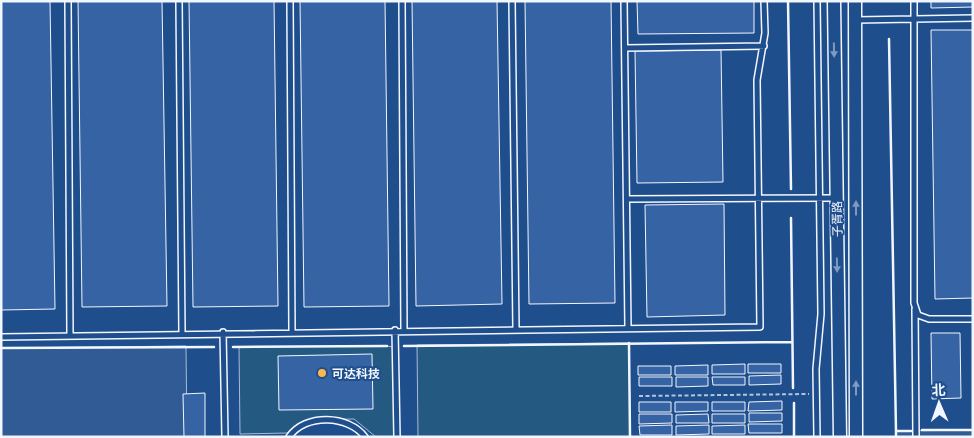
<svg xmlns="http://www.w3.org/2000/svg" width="974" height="438" viewBox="0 0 974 438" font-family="'Titillium Web','Noto Sans SC',sans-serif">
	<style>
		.green { fill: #245a82; stroke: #a8bbd7 }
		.parking { fill: #305b95; stroke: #a8bbd7 }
		.building { fill: #3563a3; stroke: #f2f6ff }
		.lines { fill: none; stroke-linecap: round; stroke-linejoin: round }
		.service-casing { stroke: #f2f6ff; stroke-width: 8 }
		.tertiary-casing { stroke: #f2f6ff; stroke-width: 15 }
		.path { stroke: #b3c4dc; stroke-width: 2; stroke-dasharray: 4 2.5; stroke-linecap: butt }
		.service { stroke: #1f4e8c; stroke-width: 5 }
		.tertiary { stroke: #1f4e8c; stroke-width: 12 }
		.wall { stroke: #f2f6ff; stroke-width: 2.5 }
		.oneway { fill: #7e9ac0 }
		.poi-dot { fill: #ffb74d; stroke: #1f4e8c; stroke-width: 2 }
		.labels { text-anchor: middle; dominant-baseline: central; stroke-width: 4; stroke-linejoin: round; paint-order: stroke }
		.street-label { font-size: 12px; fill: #f2f6ff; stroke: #1f4e8c }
		.poi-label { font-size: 12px; font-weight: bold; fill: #f2f6ff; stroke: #1f4e8c; text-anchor: start }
	</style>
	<rect width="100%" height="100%" fill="#1f4e8c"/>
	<path class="green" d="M629 343 630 437H418L417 345Z
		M387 346 393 347 394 437H376L354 419 307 420 287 433 240 434 239 347Z"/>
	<path class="parking" d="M186 346 187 437H1V348Z
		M973 430V437H896V431Z"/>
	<path class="building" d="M1 1H50L55 309 1 310Z
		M78 1H162L167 306 82 307Z
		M189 1H274L278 306 193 307Z
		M300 1H385L389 306 304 307Z
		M412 1H497L502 304 416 306Z
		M525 1H611L615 303 529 304Z
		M637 1H754V33L638 34Z
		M931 1H973V7L931 8Z
		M931 30H973V298L935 299Z
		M721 50 723 182 637 183 635 51Z
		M724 204 725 315 647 317 645 205Z
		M931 333H960L961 398 932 399Z
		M372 354 373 409 279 410 278 356Z
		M745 364V374H712V365Z
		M748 364H781V373H748Z
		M708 365V375H675V366Z
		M638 366H671V375H638Z
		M781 375V384L749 385V376Z
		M639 377H672V386H639Z
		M676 377H708V386L676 387Z
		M712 377H745V385H713Z
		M205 393V437H184L183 394Z
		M782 401V410L748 411 749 402Z
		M639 402H671V412H639Z
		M675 402H708V411L675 412Z
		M712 402H745V411H712Z
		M749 413H782V421L749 422Z
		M639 414H672V423L639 424Z
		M708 414 709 423H676V415Z
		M712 414H745V423H712Z
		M748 424H782V433H749Z
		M672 425V435H640L639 426Z
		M709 425V434L676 435V426Z
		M745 425V434H712V426Z"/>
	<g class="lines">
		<defs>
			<path id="service" d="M68 1 70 335
				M179 1 182 333
				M290 1 292 331
				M402 1 404 330
				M512 1 516 329
				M624 1 628 328
				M914 1V303L918 315 929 319H973
				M856 20 973 18
				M625 48 764 46
				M627 199 837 198
				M915 309 916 437
				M395 330 397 437
				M223 332 225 437
				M1 337 760 327 757 80 765 33 764 1
				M289 437C305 413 349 415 365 437
				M817 437 816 369 821 314 817 1"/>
			<path id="tertiary" d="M834 1 840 437
				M855 1 856 437"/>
		</defs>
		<use href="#service" class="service-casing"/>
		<use href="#tertiary" class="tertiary-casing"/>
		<path class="path" d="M639 396 809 394"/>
		<use href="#service" class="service"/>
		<use href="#tertiary" class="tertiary"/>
		<path class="wall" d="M788 1 791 189
			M889 39 896 431
			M791 218 793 388
			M629 343 630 437
			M404 346 792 342
			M233 347 387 346
			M1 348 214 347
			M794 403V437
			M922 430H973
			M896 437V431H911"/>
	</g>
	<defs><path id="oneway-solid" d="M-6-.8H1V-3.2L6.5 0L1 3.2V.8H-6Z" transform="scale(1.25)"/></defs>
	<g class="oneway">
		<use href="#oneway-solid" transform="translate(834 50) rotate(89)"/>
		<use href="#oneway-solid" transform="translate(856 208) rotate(-90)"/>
		<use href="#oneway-solid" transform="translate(837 265) rotate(89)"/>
		<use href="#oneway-solid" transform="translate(856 388) rotate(-90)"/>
	</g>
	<circle class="poi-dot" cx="322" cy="373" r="5"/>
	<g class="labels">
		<g class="street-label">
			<text transform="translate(837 219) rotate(-91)">子胥路</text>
		</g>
		<g class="poi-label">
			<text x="332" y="373">可达科技</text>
		</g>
	</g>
	<rect width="974" height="438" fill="none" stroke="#f2f6ff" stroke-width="5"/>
	<g transform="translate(939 403) rotate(358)" stroke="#1f4e8c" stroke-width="4" paint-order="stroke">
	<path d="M0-4L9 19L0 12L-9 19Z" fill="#f2f6ff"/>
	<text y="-8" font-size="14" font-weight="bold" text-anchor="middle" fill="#f2f6ff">北</text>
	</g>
</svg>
